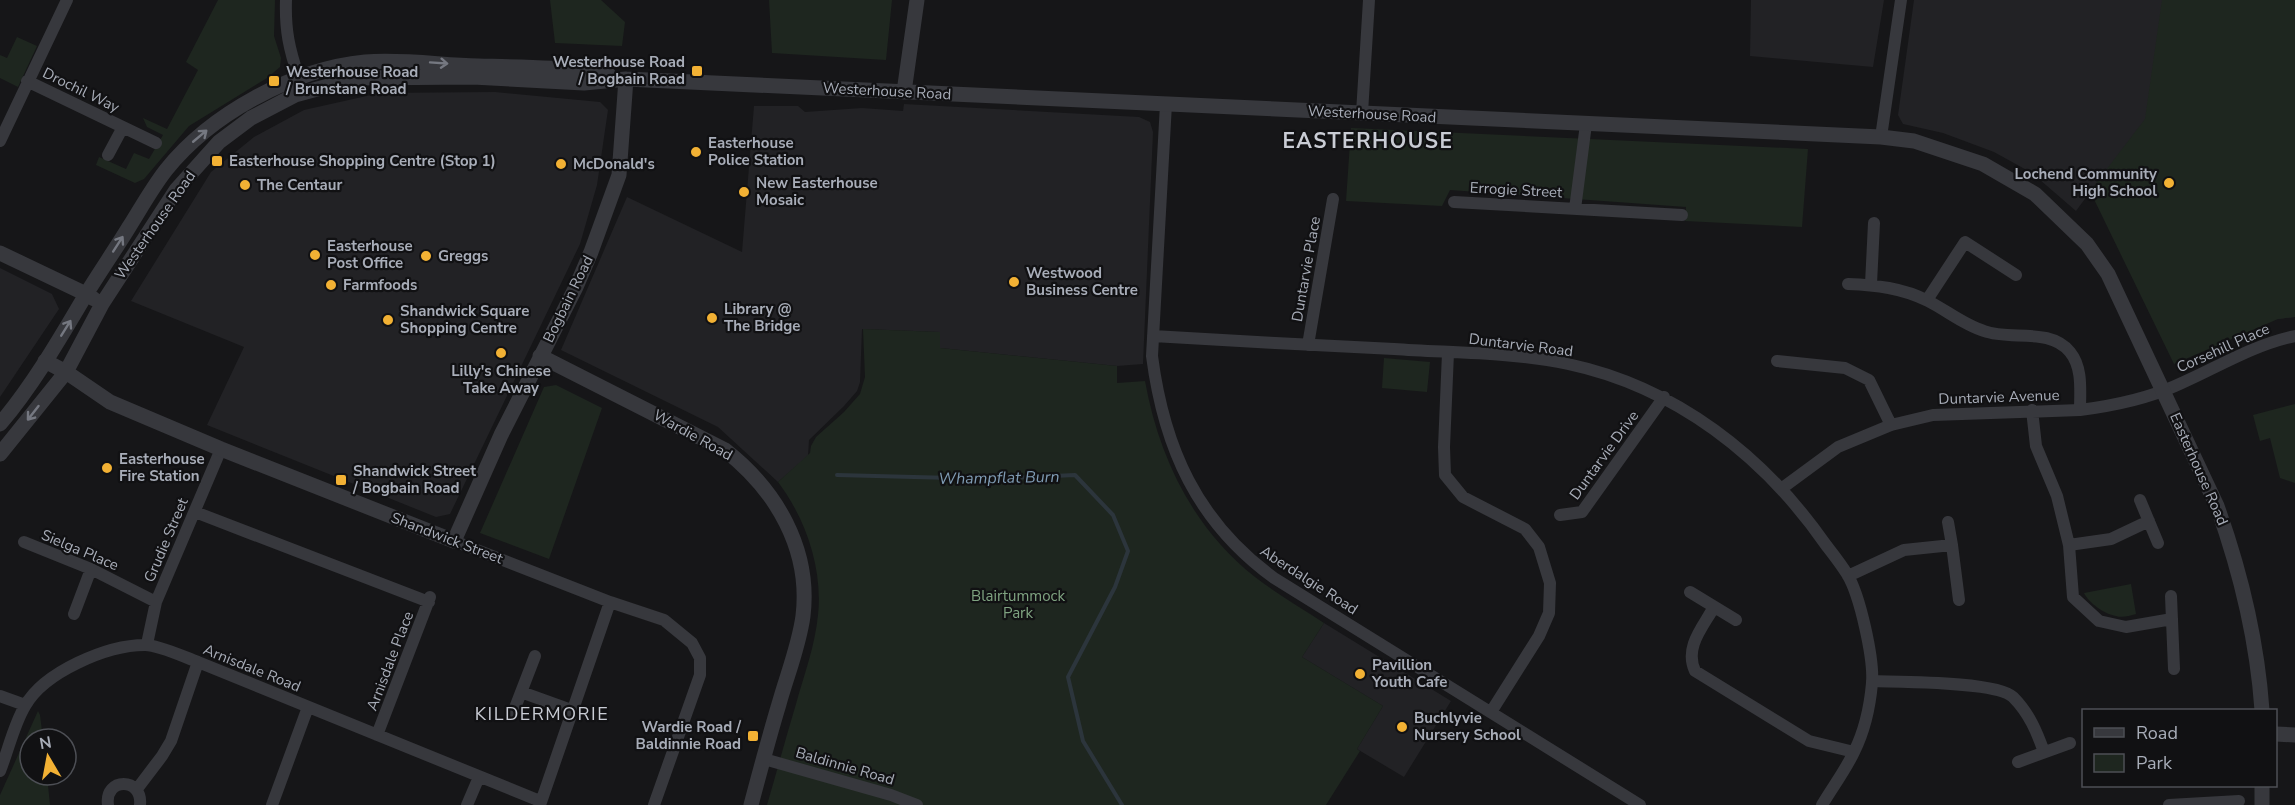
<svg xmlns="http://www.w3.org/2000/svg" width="2295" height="805" font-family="'Nunito Sans',sans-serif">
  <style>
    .built { fill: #222225 }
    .green { fill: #1e261f }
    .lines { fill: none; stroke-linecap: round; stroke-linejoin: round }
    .stream { stroke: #2c353c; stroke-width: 4 }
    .minor { stroke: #37383d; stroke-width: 12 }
    .tertiary { stroke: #37383d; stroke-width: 15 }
    .oneway { stroke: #757881 }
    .poi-dot { fill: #f2b134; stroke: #111113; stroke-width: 2 }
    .labels { text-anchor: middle; stroke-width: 4.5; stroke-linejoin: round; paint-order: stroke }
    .poi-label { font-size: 15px; font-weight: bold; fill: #a8adb8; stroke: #111113; text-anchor: start }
    .street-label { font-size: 15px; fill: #a8adb8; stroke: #111113 }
    .park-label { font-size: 15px; fill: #7fa381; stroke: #111113 }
    .water-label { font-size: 16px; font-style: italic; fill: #7f9bb3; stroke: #111113 }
    .quarter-label { font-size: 18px; letter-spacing: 1.5px; fill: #c9ccd4; stroke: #111113 }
    .district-label { font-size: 21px; font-weight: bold; letter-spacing: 1.5px; fill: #c9ccd4; stroke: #111113 }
  </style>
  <rect width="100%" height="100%" fill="#161618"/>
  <!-- built -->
  <path class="built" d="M1751,0h133l-11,67 -123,-11z
    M1914,0h381v317l-17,2 -188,-127 -14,19 -44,-38 -38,-21 -51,-19 -40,-9 -5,-9z
    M495,92l105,10 8,8 -11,75 -17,59 -130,270 -14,3 -229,-92 37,-78 -113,-46 80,-129 43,-35 50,-27 76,-17z
    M904,104l235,13 11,5 3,10 -10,232 -26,2 -177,-18 -1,-16 -77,-3 -2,53 -3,9 -13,15 -35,34 -1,16 -30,26 -60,-55 -157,-77 66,-153 115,55 12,-146h44l7,6 57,-4 41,3z
    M0,268l52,26 7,15 -59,88z
    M1324,623l127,78 -47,76 -47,-28 26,-43 -81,-49z"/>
  <!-- green -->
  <path class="green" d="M218,0h57l-1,36 7,22 -1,9 -13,11 -78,48 -45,53 -9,4 -39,-18 3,-8 27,12 8,-16 15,6 14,-24 -16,-8 -4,-9 24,11 31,-59 -12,-8z
    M550,0h51l24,22 -3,24 -67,-3z
    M769,0h123l-6,60 -114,-7z
    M2162,0h133v317l-17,2 -104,45 -84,-173 55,-72z
    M17,37l20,9 -19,41 -18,-9v-23l7,3z
    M1351,128l457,21 -6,78 -117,-6 1,-14 -236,-17 -8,16 -96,-5z
    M863,329l77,3v16l177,18v17l28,-2c14,77 48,147 110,196 22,17 46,31 69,46l-22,34 81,49 -26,43 3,2 -34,54h-559c10,-34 19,-68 29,-101 8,-29 19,-58 22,-89 5,-46 -12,-96 -40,-133l32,-29 1,-7 5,-9 28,-25 16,-18 5,-17z
    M1384,358l46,4 -3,30 -45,-4z
    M556,385l46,23 -53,151 -69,-26 64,-146z
    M2295,404v79l-15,-5 -10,-40 -10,3 -7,-26z
    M2131,584l5,30c-7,2 -14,4 -20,2 -12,-2 -27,-13 -32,-23z
    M38,711l2,4 3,24h-13v36h17l3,30h-50v-10z"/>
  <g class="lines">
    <!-- stream -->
    <path class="stream" d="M837,475l154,4 84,-4 38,40 15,36 -13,36 -47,90 15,64 39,64"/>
    <!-- minor -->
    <path class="minor" d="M286,0c-1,30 3,49 13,78
      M27,81l129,62
      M1166,104l-14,252c12,92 45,166 122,222l366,227
      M1362,113l7,-113
      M1881,137l20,-137
      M0,141l67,-141
      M108,155l15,-28
      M1454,202l228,13
      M1575,209l11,-85
      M1848,284c27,1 55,4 80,17 18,9 36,24 56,30 26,10 66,-4 86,21 13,16 10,39 10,58
      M1871,284l3,-61
      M1927,300l38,-58 51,33
      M1153,336c80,5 161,9 241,13 57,4 117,3 174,15 108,23 196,92 258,181 7,9 15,19 21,29 13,21 27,85 25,109 -2,23 -8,49 -18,69 -9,19 -22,36 -32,53
      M1308,345l25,-146
      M1448,353l-4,94 1,28 18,22 62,32 14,18 11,36 -1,30 -10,23 -48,76
      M1777,361l68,7 24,12 22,45
      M2032,410l4,36 21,50 12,49 4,52 26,24 27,6 46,-8
      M1781,489l57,-42 53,-22 42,-10 147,-5c31,-4 66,-11 95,-24 40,-17 77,-41 120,-50
      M2140,500l18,43
      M195,512l234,90
      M1560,515l22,-3 82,-115
      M1948,522l4,23
      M454,541l156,61 54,18 28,23 8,15v17l-46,130
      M24,542l67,27 65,33
      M2069,545l42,-6 38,-18
      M1848,576l56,-26 48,-5 7,55
      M1690,592l46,28
      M2171,596l3,73
      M1714,607c-11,20 -30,40 -19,64l114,70 45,11
      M74,614l17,-45
      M147,644l9,-42 65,-153
      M1872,681c27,1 125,0 141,16 16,16 24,35 31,55
      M521,692l50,18
      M0,696l25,9
      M513,713l22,-57
      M377,735l53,-138
      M764,759l127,36 26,10
      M2018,762l52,-19
      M0,771c8,-20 14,-47 25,-65 19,-34 82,-61 120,-61 14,0 39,12 53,17l342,139
      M137,789l25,-33 9,-15 27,-79
      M108,805c-4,-28 35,-28 32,0
      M272,805l36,-98
      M467,805l12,-28
      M540,805l70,-203
      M2169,805l70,-4"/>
    <!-- tertiary -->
    <path class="tertiary" d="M904,92l13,-92
      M0,253l86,41 8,5
      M540,356l185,94c51,40 86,99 78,166 -4,30 -16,59 -24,88 -10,33 -19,67 -28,101
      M45,361l21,11 44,30 111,47 233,92 47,-106 75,-148 15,-35 28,-77 7,-96
      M0,424c33,-39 59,-84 85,-128 14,-23 30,-46 44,-69 12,-19 23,-39 37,-57 45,-56 127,-101 199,-108 38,-3 75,3 113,4 44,1 88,1 131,9
      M0,454l66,-82 36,-68 74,-114 43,-48 32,-24 44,-23 63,-17 115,-1 111,6 42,-4 1255,58 33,4 69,23 52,30 52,50 21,30 109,232c24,67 40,133 45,204
      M2276,734l19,1
      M2262,805v-19"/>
  </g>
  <!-- one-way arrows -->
  <defs><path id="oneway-shaft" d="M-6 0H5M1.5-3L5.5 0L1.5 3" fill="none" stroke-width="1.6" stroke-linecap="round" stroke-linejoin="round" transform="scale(1.5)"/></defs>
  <g class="oneway">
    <use href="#oneway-shaft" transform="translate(439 63) rotate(4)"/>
    <use href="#oneway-shaft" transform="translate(200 136) rotate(-40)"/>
    <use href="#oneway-shaft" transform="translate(118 244) rotate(-57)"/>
    <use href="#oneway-shaft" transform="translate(66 328) rotate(-58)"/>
    <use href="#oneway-shaft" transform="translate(33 413) rotate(128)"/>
  </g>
  <!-- markers -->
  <g class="poi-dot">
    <rect x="691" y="65" width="12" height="12" rx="3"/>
    <rect x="268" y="75" width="12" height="12" rx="3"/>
    <circle cx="696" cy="152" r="6"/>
    <rect x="211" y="155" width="12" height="12" rx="3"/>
    <circle cx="561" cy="164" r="6"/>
    <circle cx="2169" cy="183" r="6"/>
    <circle cx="245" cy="185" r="6"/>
    <circle cx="744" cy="192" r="6"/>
    <circle cx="315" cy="255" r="6"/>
    <circle cx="426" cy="256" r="6"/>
    <circle cx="1014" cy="282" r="6"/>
    <circle cx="331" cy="285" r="6"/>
    <circle cx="712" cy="318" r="6"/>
    <circle cx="388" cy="320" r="6"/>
    <circle cx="501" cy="353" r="6"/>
    <circle cx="107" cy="468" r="6"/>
    <rect x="335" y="474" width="12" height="12" rx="3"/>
    <circle cx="1360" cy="674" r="6"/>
    <circle cx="1402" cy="727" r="6"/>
    <rect x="747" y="730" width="12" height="12" rx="3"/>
  </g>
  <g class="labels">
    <!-- poi labels -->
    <g class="poi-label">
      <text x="685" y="67" text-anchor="end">Westerhouse Road<tspan x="685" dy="17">/ Bogbain Road</tspan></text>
      <text x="286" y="77">Westerhouse Road<tspan x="286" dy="17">/ Brunstane Road</tspan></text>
      <text x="708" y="148">Easterhouse<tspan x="708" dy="17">Police Station</tspan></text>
      <text x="229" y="166">Easterhouse Shopping Centre (Stop 1)</text>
      <text x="573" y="169">McDonald's</text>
      <text x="2157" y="179" text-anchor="end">Lochend Community<tspan x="2157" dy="17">High School</tspan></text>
      <text x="756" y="188">New Easterhouse<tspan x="756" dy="17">Mosaic</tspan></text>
      <text x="257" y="190">The Centaur</text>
      <text x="327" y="251">Easterhouse<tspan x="327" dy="17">Post Office</tspan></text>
      <text x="438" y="261">Greggs</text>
      <text x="1026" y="278">Westwood<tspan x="1026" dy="17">Business Centre</tspan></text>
      <text x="343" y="290">Farmfoods</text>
      <text x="724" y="314">Library @<tspan x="724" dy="17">The Bridge</tspan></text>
      <text x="400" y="316">Shandwick Square<tspan x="400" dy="17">Shopping Centre</tspan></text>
      <text x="501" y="376" text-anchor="middle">Lilly's Chinese<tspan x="501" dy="17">Take Away</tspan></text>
      <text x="119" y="464">Easterhouse<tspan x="119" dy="17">Fire Station</tspan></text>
      <text x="353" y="476">Shandwick Street<tspan x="353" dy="17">/ Bogbain Road</tspan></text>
      <text x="1372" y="670">Pavillion<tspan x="1372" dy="17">Youth Cafe</tspan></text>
      <text x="1414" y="723">Buchlyvie<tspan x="1414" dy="17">Nursery School</tspan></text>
      <text x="741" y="732" text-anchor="end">Wardie Road /<tspan x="741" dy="17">Baldinnie Road</tspan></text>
    </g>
    <!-- street labels -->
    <g class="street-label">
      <text transform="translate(81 90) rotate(26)" y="5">Drochil Way</text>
      <text transform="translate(887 91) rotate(3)" y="5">Westerhouse Road</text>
      <text transform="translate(1372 114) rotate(3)" y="5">Westerhouse Road</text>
      <text transform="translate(1516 190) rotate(3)" y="5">Errogie Street</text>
      <text transform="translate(155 225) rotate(-55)" y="5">Westerhouse Road</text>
      <text transform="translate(1306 269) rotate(-80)" y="5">Duntarvie Place</text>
      <text transform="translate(568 299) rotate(-64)" y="5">Bogbain Road</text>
      <text transform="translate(1521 345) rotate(7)" y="5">Duntarvie Road</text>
      <text transform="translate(2223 348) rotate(-24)" y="5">Corsehill Place</text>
      <text transform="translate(1999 397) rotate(-2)" y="5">Duntarvie Avenue</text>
      <text transform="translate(693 435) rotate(29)" y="5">Wardie Road</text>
      <text transform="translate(1604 455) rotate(-54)" y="5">Duntarvie Drive</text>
      <text transform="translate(2199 469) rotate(66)" y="5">Easterhouse Road</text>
      <text transform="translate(447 538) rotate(21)" y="5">Shandwick Street</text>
      <text transform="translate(166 540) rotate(-67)" y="5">Grudie Street</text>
      <text transform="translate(80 550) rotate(23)" y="5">Sielga Place</text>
      <text transform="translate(1309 580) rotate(33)" y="5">Aberdalgie Road</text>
      <text transform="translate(390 661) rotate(-69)" y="5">Arnisdale Place</text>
      <text transform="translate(252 668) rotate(22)" y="5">Arnisdale Road</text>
      <text transform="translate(845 766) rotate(16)" y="5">Baldinnie Road</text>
    </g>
    <!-- park labels -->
    <g class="park-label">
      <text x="1018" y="601">Blairtummock<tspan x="1018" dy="17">Park</tspan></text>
    </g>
    <!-- water labels -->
    <g class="water-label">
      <text transform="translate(999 477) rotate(-1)" y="6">Whampflat Burn</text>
    </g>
    <!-- quarter labels -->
    <g class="quarter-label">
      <text x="542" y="720">KILDERMORIE</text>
    </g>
    <!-- district labels -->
    <g class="district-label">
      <text x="1368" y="148">EASTERHOUSE</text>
    </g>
  </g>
  <!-- legend -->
  <rect x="2082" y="709" width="195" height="78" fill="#111113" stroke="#4d4f55" stroke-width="1.5"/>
  <rect x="2094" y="728" width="30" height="9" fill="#37383d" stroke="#4d4f55" stroke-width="1.5"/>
  <text x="2136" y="739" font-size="18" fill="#a8adb8">Road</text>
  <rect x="2094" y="754" width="30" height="18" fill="#1e261f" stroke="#4d4f55" stroke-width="1.5"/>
  <text x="2136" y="769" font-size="18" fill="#a8adb8">Park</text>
  <!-- north arrow -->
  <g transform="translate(48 757) rotate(350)"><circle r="28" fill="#111113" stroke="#4d4f55" stroke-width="1.5"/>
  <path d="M0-4.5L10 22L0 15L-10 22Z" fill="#f2b134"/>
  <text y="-9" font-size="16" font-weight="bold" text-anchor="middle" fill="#a8adb8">N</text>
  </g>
</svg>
